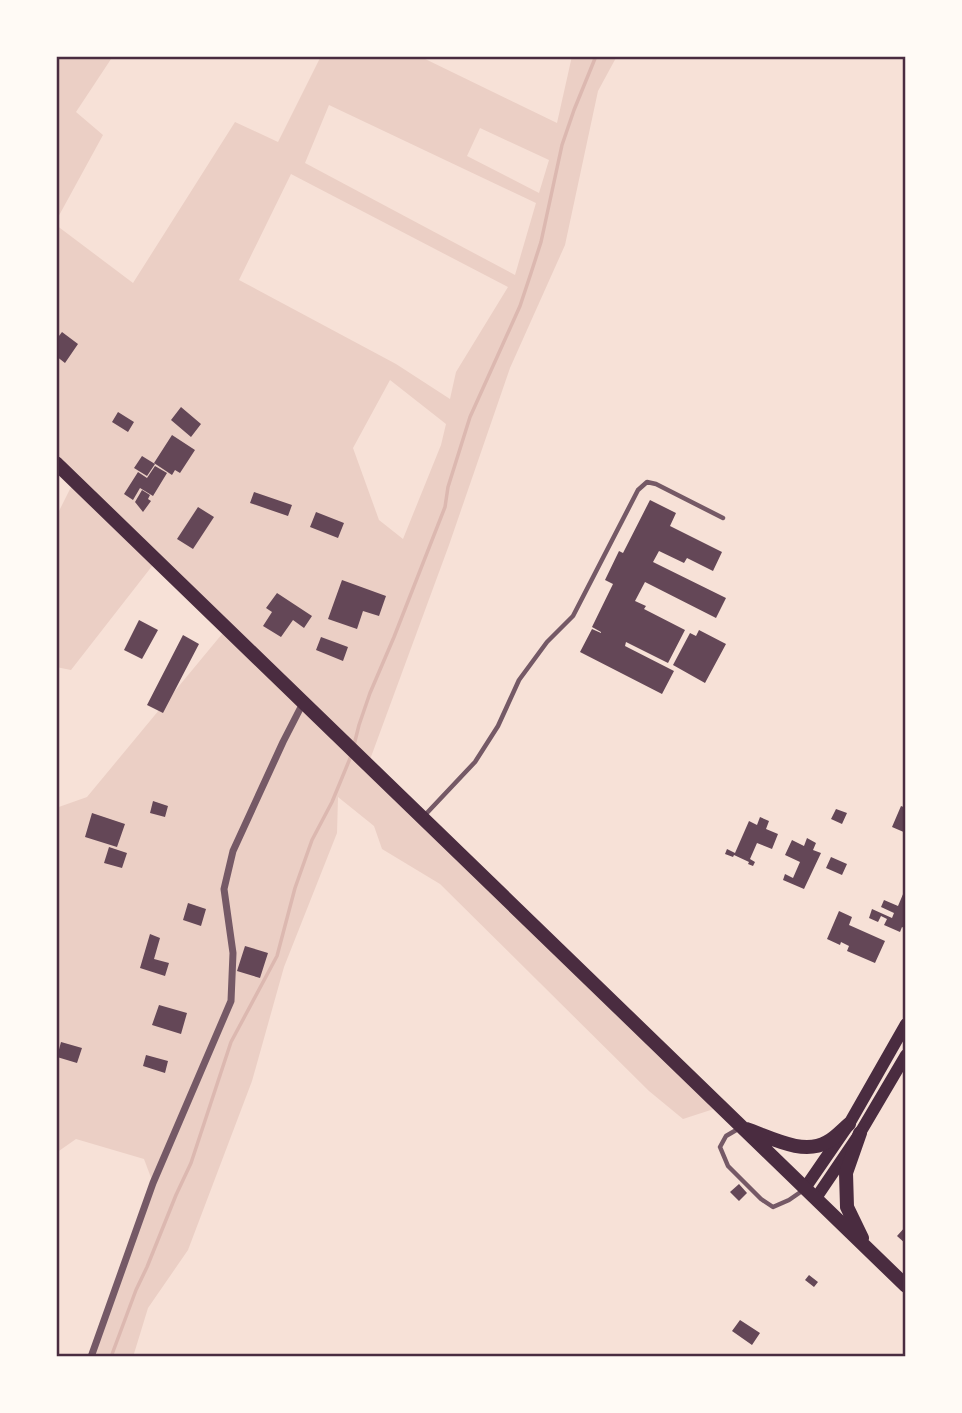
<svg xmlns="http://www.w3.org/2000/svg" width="962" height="1413" font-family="Commissioner,sans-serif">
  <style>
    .green { fill: #ebcfc5; fill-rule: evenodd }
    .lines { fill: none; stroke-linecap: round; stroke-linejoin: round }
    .stream { stroke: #dcb8b0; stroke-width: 3.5 }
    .building { fill: #644757 }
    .service { stroke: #755966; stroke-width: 4.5 }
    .minor { stroke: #755966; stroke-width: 7 }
    .secondary { stroke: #4a2c40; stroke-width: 12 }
    .trunk { stroke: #4a2c40; stroke-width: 14 }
    .neatline { fill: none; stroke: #4a2c40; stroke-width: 2.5 }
  </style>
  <rect width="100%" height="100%" fill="#f7e1d7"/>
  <!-- green -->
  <path class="green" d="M56,56h57l-37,56 27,23 -47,86z
    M321,56h98l138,67 15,-67h45l-19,35 -33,154 -55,123 -61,177 -81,220 352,342 -37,12 -34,-28 -209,-207 -58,-35 -8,-23 -36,-29 -1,36 -53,134 -32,114 -64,169 -40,58 -15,49h-42l62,-174 -9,-24 -68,-20 -20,14v-345l31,-11 140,-169 -71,-67 -85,109 -15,-3v-150l18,-36 -18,-18v-238l77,58 102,-161 43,20zM329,105l207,98 -21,72 -210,-112zM480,128l69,32 -10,33 -72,-37zM291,174l217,113 -52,85 -6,27 -54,-35 -157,-84zM390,380l56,44 -5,21 -38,94 -24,-19 -26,-72z"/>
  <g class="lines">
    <!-- stream -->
    <path class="stream" d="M354,745l5,-20 11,-32 24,-56 51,-130 3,-20 22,-70 50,-111 11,-33 10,-31 21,-97 12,-35 22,-54
      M111,1357l25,-67 11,-23 29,-72 15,-32 40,-121 46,-86 18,-68 17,-48 20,-38 19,-46"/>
  </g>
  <!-- building -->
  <path class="building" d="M62,332l16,12 -13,19 -9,-7v-16z
    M181,407l20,17 -10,13 -20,-17z
    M118,412l16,10 -6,10 -16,-10z
    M172,435l23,15 -15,23 -5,-3 -3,5 -18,-12z
    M142,456l13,8 -8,12 -13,-8z
    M155,466l12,7 -14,23 -13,-8 -7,12 -9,-6 14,-22 9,6z
    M142,490l8,5 -2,4 3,2 -8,11 -8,-10z
    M254,492l38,13 -4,11 -38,-13z
    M650,500l26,13 -6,13 52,26 -9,19 -26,-13 -3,5 -25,-12 -6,11 73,36 -10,20 -71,-36 -10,19 11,5 -2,3 41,21 -17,33 -42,-21 -1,4 49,25 -12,23 -82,-42 12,-23 9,4v-1l-9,-5 21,-43 -8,-4 14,-29 4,2z
    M198,507l16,10 -21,32 -16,-10z
    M316,512l28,11 -6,15 -28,-11z
    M342,580l44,16 -7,20 -16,-5 -6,18 -29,-10z
    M277,593l35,23 -8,12 -11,-8 -12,17 -18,-11 9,-14 -6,-4z
    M139,620l19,10 -16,29 -18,-9z
    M699,630l27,14 -21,39 -32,-18 17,-32 6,3z
    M183,635l16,9 -36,69 -16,-8z
    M321,637l27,10 -5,14 -27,-11z
    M153,801l15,5 -3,11 -15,-4z
    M901,806l5,2v25l-14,-6z
    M836,809l11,4 -5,11 -11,-5z
    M92,813l33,11 -8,23 -32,-10z
    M760,817l9,4 -3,8 12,5 -6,15 -15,-6 -7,16 5,3 -2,4 -5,-2 1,-2 -15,-7 -1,2 -8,-3 2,-5 8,4 14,-32 8,4z
    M807,838l9,5 -3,7 8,3 -17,36 -21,-9 2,-6 8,4 7,-16 -15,-7 7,-15 12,6z
    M109,847l18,6 -5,15 -18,-5z
    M831,857l16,7 -5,11 -16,-7z
    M906,887v42l-4,-2 -2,5 -16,-7 3,-6 -6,-3 -3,6 -9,-4 3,-9 20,9 2,-5 -13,-6 3,-7 14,6z
    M188,903l18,6 -5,17 -18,-6z
    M839,911l13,6 -3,8 36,16 -10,22 -28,-12 2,-5 -8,-4 -1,3 -13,-6z
    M150,934l10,4 -6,21 15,4 -4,13 -25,-8z
    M245,946l23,7 -8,25 -23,-7z
    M159,1005l28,8 -6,21 -29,-9z
    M61,1042l21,6 -5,15 -20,-6z
    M146,1055l22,6 -3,12 -22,-7z
    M739,1184l8,9 -8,8 -9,-9z
    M906,1226v18l-9,-8z
    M809,1275l9,7 -4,5 -9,-7z
    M740,1320l20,13 -8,12 -20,-14z"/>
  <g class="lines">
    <!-- service -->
    <path class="service" d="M425,815l50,-53 23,-36 21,-46 28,-38 26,-26 65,-126 9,-8 9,2 67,34
      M738,1129l-12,7 -6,11 8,19 33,33 12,8 16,-7 13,-9"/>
    <!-- minor -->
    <path class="minor" d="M91,1357l62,-174 78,-182 2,-48 -9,-64 9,-38 50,-109 20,-39"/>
    <!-- secondary -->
    <path class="secondary" d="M805,1188l44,-64 57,-100
      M816,1198l44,-65 46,-78"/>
    <!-- trunk -->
    <path class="trunk" d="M56,463l850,823
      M746,1129c24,8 57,27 81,13 8,-4 15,-12 22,-18
      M860,1133l-14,40 1,34 15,31"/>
  </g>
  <!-- border -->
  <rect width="962" height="1413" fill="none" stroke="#fffaf5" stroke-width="116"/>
  <rect x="58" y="58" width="846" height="1297" class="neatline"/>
</svg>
